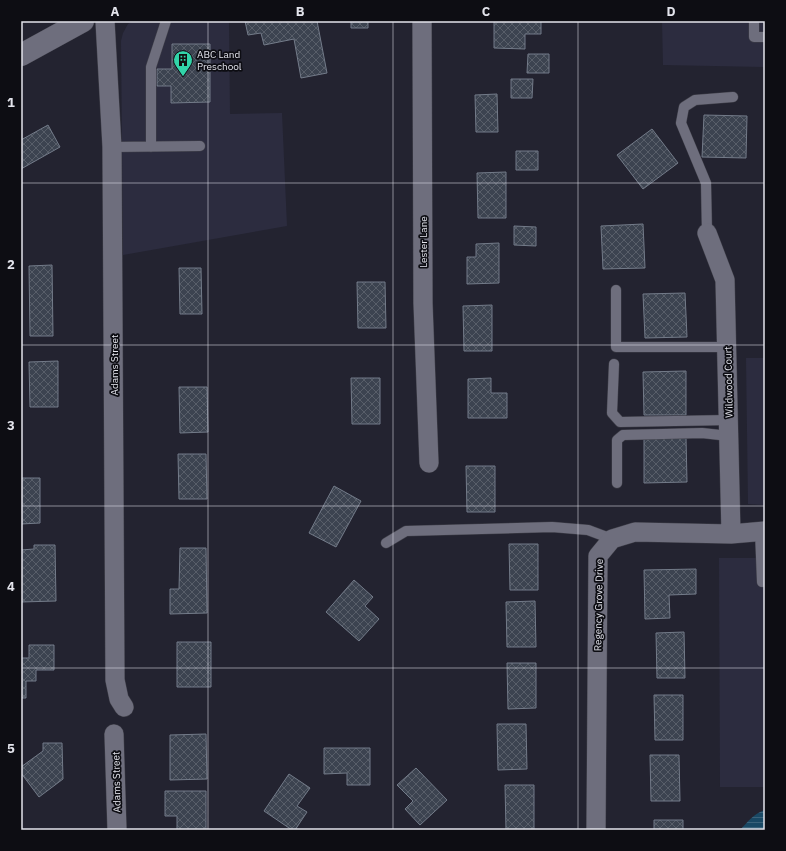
<svg xmlns="http://www.w3.org/2000/svg" width="786" height="851" font-family="'IBM Plex Sans',sans-serif">
  <style>
    .built { fill: #2c2c3f }
    .water { fill: url(#water-rules) }
    .building { fill: url(#building-cross-hatch); stroke: #737b89 }
    .lines { fill: none; stroke-linecap: round; stroke-linejoin: round }
    .lane-casing { stroke: #40404a; stroke-width: 11 }
    .street-casing { stroke: #40404a; stroke-width: 20 }
    .secondary-casing { stroke: #40404a; stroke-width: 23 }
    .lane { stroke: #6e6e7d; stroke-width: 10 }
    .street { stroke: #6e6e7d; stroke-width: 19 }
    .secondary { stroke: #6e6e7d; stroke-width: 22 }
    .grid { fill: none; stroke: #e3e4ec; stroke-width: 1; stroke-opacity: 0.55 }
    .labels { text-anchor: middle; stroke-width: 3.5; stroke-linejoin: round; paint-order: stroke }
    .poi-label { font-size: 10px; fill: #e3e4ec; stroke: #0d0d13; text-anchor: start }
    .street-label { font-size: 10px; fill: #e3e4ec; stroke: #0d0d13 }
    .neatline { fill: none; stroke: #e3e4ec; stroke-width: 1.5 }
    .grid-label { font-size: 13px; text-anchor: middle; font-weight: bold; fill: #e3e4ec }
  </style>
  <defs>
    <pattern id="water-rules" width="6" height="5" patternUnits="userSpaceOnUse"><rect width="6" height="5" fill="#194864"/><path d="M0 2.5h6" fill="none" stroke="#3a627a"/></pattern>
    <pattern id="building-cross-hatch" width="8" height="8" patternUnits="userSpaceOnUse"><rect width="8" height="8" fill="#3c4350"/><path d="M0 0l8 8M0 8l8-8" fill="none" stroke="#585e69"/></pattern>
  </defs>
  <rect width="100%" height="100%" fill="#232330"/>
  <!-- built -->
  <path class="built" d="M133,21h96l1,93 52,-1 5,113 -164,29 -2,-214 2,-8 5,-9z
    M662,21h103v46l-102,-2z
    M746,358h19v147l-17,-1z
    M719,558h46v229h-45z"/>
  <!-- water -->
  <path class="water" d="M765,810v20h-25c8,-8 13,-16 25,-20z"/>
  <!-- building -->
  <path class="building" d="M245,21h72l10,52 -26,5 -7,-39 -30,6 -3,-12 -13,2z
    M351,21h17v7h-17z
    M494,21h47v13h-16v15l-31,-1z
    M172,44h38v58l-39,1v-17h-14v-17h15z
    M528,54h21v19h-22z
    M511,79h22l-1,19h-21z
    M497,94l1,38h-22l-1,-37z
    M704,115l43,1 -1,42 -44,-1z
    M48,125l12,22 -39,22v-29z
    M652,129l26,34 -35,26 -26,-34z
    M516,151h22v19h-22z
    M506,172v46h-28l-1,-45z
    M643,224l2,44 -42,1 -2,-43z
    M514,226l22,1v19l-22,-1z
    M499,243v40l-32,1v-27h9v-13z
    M52,265l1,71h-23l-1,-70z
    M179,268h22l1,46h-22z
    M357,282h28l1,46h-28z
    M685,293l2,44 -42,1 -2,-44z
    M492,305v46h-28l-1,-45z
    M58,361v46h-28l-1,-45z
    M686,371v44h-42l-1,-43z
    M351,378h29v46h-28z
    M491,378v15h16v25h-39v-39z
    M179,387h28l1,45 -28,1z
    M686,438l1,44 -43,1v-44z
    M178,454h28l1,45h-28z
    M466,466h29v46h-28z
    M21,478h19v45l-19,1z
    M334,486l27,15 -25,46 -27,-14z
    M509,544h29v46h-28z
    M34,545h21l1,56 -35,1v-52l13,-1z
    M180,548h26l1,65 -37,1v-25h9z
    M696,569v25l-27,1 1,23 -25,1 -1,-49z
    M354,580l19,17 -8,9 14,13 -20,22 -33,-29z
    M535,601l1,46h-29l-1,-45z
    M684,632l1,46h-28l-1,-45z
    M177,642h34v45h-34z
    M29,645h25v25h-18v11h-10v17h-5v-40h8z
    M507,663h29v45l-28,1z
    M654,695h29v45h-28z
    M497,724h29l1,45 -29,1z
    M206,734l1,45 -37,1v-45z
    M43,743h19l1,36 -24,18 -18,-24v-6l22,-16z
    M324,748h46v37h-23v-12l-23,1z
    M650,755h29l1,46h-29z
    M416,768l31,32 -27,25 -15,-16 8,-8 -16,-16z
    M289,774l21,14 -13,18 10,6 -12,18h-3l-28,-19z
    M505,785h29v45h-28z
    M165,791h41v39h-29v-14h-12z
    M654,820h29v10h-29z"/>
  <g class="lines">
    <defs>
      <path id="lane" d="M754,21v16h11
        M112,147l88,-1
        M151,147v-80l15,-46
        M707,233l-1,-50 -25,-60 3,-16 11,-7 38,-3
        M616,290v57h111
        M614,364l-2,49 8,9 109,-2
        M617,483v-43l6,-5 79,-2 27,3
        M760,531l2,51
        M386,543l20,-12 146,-4 36,3 24,9"/>
      <path id="street" d="M105,21l7,126 3,533 4,19 5,8
        M422,21l1,282 6,160
        M707,233l18,47 6,254
        M114,734l3,96
        M596,830l2,-274 14,-17 23,-7 96,2 34,-3"/>
      <path id="secondary" d="M21,55l62,-34"/>
    </defs>
    <!-- lane casing -->
    <use href="#lane" class="lane-casing"/>
    <!-- street casing -->
    <use href="#street" class="street-casing"/>
    <!-- secondary casing -->
    <use href="#secondary" class="secondary-casing"/>
    <!-- lane -->
    <use href="#lane" class="lane"/>
    <!-- street -->
    <use href="#street" class="street"/>
    <!-- secondary -->
    <use href="#secondary" class="secondary"/>
  </g>
  <!-- grid -->
  <path class="grid" d="M208,21v809M393,21v809M578,21v809M21,183h744M21,345h744M21,506h744M21,668h744"/>
  <!-- icons -->
  <defs>
    <symbol id="building-pin" viewBox="-11 -11 22 30"><path d="M0 17L-7.5 6A9.5 9.5 0 1 1 7.5 6Z" fill="#32d4a9" stroke="#0d0d13"/><path d="M-4-6H4V6H1V3H-1V6H-4ZM-2.5-4.3h1.7v1.8h-1.7ZM.8-4.3h1.7v1.8H.8ZM-2.5-1h1.7V.8h-1.7ZM.8-1h1.7V.8H.8Z" fill="#111"/></symbol>
  </defs>
  <g fill-rule="evenodd">
    <use href="#building-pin" x="172" y="49" width="22" height="30"/>
  </g>
  <g class="labels">
    <!-- poi labels -->
    <g class="poi-label">
      <text x="197" y="58">ABC Land<tspan x="197" dy="12">Preschool</tspan></text>
    </g>
    <!-- street labels -->
    <g class="street-label">
      <text transform="translate(423 242) rotate(-90)" y="4">Lester Lane</text>
      <text transform="translate(114 365) rotate(-90)" y="4">Adams Street</text>
      <text transform="translate(728 382) rotate(-91)" y="4">Wildwood Court</text>
      <text transform="translate(598 605) rotate(-89)" y="4">Regency Grove Drive</text>
      <text transform="translate(116 782) rotate(-91)" y="4">Adams Street</text>
    </g>
  </g>
  <!-- border -->
  <rect width="786" height="851" fill="none" stroke="#0d0d13" stroke-width="44"/>
  <rect x="22" y="22" width="742" height="807" class="neatline"/>
  <g class="grid-label">
    <text x="115" y="16">A</text>
    <text x="300" y="16">B</text>
    <text x="486" y="16">C</text>
    <text x="671" y="16">D</text>
    <text x="11" y="107">1</text>
    <text x="11" y="269">2</text>
    <text x="11" y="430">3</text>
    <text x="11" y="591">4</text>
    <text x="11" y="753">5</text>
  </g>
</svg>
